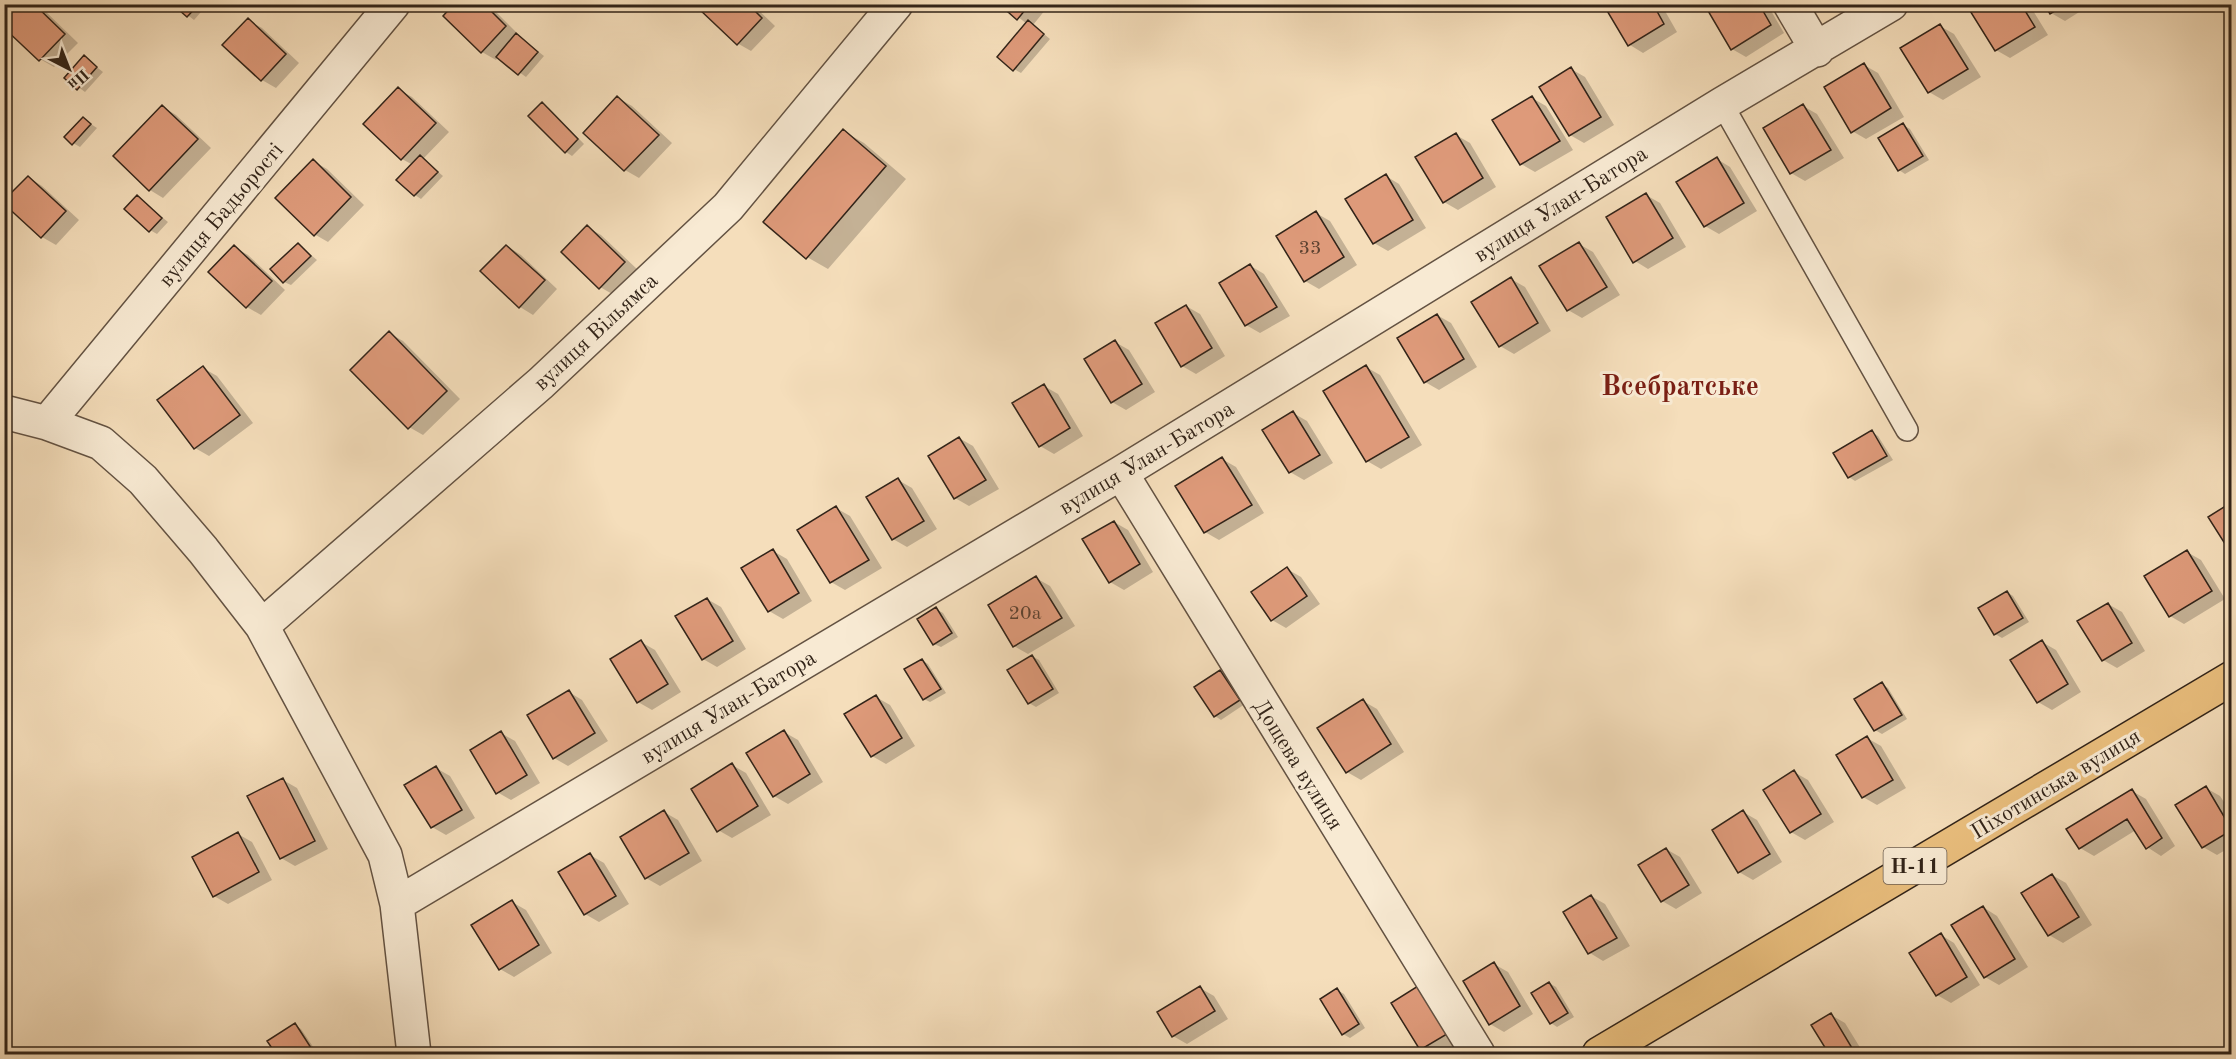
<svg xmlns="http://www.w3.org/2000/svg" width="2236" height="1059" font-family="'Old Standard TT',serif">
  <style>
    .shadow { fill: #0003 }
    .building { fill: #de9a7a; stroke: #322419; stroke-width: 1.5 }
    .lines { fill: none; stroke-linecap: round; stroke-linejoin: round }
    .lane-casing { stroke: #635242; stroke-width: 24 }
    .street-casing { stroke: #635242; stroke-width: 36 }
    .primary-casing { stroke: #322419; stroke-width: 36 }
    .lane { stroke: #f8ead3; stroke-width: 21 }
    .street { stroke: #f8ead3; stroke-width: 33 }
    .primary { stroke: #eabf7e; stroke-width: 33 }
    .labels { text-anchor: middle; stroke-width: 6; stroke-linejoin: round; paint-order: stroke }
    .number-label { font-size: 20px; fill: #5d4231 }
    .shield { fill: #f8ead3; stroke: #6d5f51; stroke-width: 1.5 }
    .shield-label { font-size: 21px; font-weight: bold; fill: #322419 }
    .street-label { font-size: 22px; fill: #322419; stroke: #f8ead3 }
    .district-label { font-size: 28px; font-weight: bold; fill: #7a1f14; stroke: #f8ead3 }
  </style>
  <rect width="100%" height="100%" fill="#f5debb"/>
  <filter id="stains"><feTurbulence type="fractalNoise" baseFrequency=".00333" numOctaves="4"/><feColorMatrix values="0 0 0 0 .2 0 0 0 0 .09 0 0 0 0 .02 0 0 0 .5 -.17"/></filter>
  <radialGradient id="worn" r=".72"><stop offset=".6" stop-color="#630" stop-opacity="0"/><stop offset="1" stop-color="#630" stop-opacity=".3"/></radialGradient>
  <!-- shadow -->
  <path class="shadow" d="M22,4h14l5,3 37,36 -24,24 -14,-8z
    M186,4h22l-14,16 -13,-10z
    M456,4h32l31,31 -1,1 26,20 -18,21 -28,-20 -2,3 -14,-8z
    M582,4h16l-7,7z
    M704,4h48l23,22 -24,25 -14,-8z
    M1002,4h48l-17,21 17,14 -29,34 -7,-4 13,-45z
    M1605,4h56l16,28 -34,21 -13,-8z
    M1707,4h60l17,29 -38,24 -14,-8z
    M1972,4h57l19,31 -38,23 -14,-8z
    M2046,4h46l-27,17 -14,-8z
    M248,20l14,8 37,35 -23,25 -14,-8z
    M1940,26l14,8 27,43 -38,23 -14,-8z
    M84,57l19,15 -18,20 -19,-14z
    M1864,65l14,8 26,44 -38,22 -14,-8z
    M1571,69l14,8 29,48 -30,18 -14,-8z
    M398,89l14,8 37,35 -26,27 20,17 -22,23 -6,-4 -2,-30 -11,-6z
    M618,98l14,8 40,37 -33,35 -14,-8 -40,-37z
    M1532,98l14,8 27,44 -38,22 -14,-8z
    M542,104l7,4 35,36 -12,12 -6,-4z
    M1803,106l14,8 27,44 -39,23 -14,-8z
    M163,107l13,8 35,33 -48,50 -13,-8z
    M83,119l14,9 -17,19 -7,-4z
    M1903,125l7,4 19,31 -24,14 -6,-4z
    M843,131l21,12 42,36 -78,90 -21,-12z
    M1456,135l14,8 26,44 -38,23 -14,-8z
    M1717,159l13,8 27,44 -38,23 -14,-8z
    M313,161l14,8 37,36 -36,37 -14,-8z
    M1386,176l13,8 27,44 -38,23 -14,-8z
    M28,177l14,9 37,34 -23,25 -14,-8 -38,-35z
    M1646,195l14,8 26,44 -38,22 -13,-8z
    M137,197l31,25 -11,12 -7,-4z
    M1316,213l14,8 27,44 -38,24 -14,-8z
    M587,227l14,8 37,35 -24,25 -14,-8z
    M1579,244l14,8 27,43 -38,23 -14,-8z
    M299,245l18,15 -26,25 -7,-3z
    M507,246l14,9 36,34 -24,26 -13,-8z
    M234,247l14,8 37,35 -24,25 -14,-8 -37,-35z
    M1251,266l13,8 26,42 -30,17 -14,-8 -25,-42z
    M1511,279l14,8 26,44 -37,23 -14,-8z
    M1186,306l14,8 25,42 -29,18 -14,-8z
    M1437,315l14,8 26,44 -38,23 -14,-8z
    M389,333l14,8 57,58 -37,36 -14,-8z
    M1115,342l14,8 26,42 -29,18 -14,-8z
    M1366,367l14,8 42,70 -41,24 -14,-8 -42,-70z
    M203,368l14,8 36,47 -44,33 -14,-8z
    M1044,386l14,8 25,42 -29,18 -14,-8z
    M1293,413l14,8 26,42 -29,17 -14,-8z
    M1872,432l6,4 15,24 -38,21 -6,-4z
    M959,438l14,8 26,43 -30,17 -14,-8z
    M1222,459l14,8 28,46 -45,27 -14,-8 -28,-46z
    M898,480l14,8 25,41 -30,18 -14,-8 -25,-42z
    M836,508l14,8 32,52 -37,22 -14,-8z
    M1114,522l14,8 25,42 -29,18 -14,-8z
    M773,551l14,8 25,42 -29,18 -14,-8z
    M2187,552l14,8 24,39 -41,25 -14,-8z
    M1287,569l14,8 19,27 -34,24 -14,-8 -19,-27z
    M1036,578l14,8 25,40 -47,28 -14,-8z
    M2007,592l6,4 16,26 -27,16 -7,-4z
    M707,599l14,8 25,42 -29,18 -14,-8z
    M2108,604l14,8 23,39 -28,17 -14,-8z
    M936,609l7,4 15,24 -17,10 -7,-3z
    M641,642l14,8 26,42 -29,18 -14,-8z
    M2042,642l14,8 25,42 -29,18 -14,-8z
    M1032,656l7,4 20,33 -23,14 -7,-4 -20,-33z
    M922,660l6,4 18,29 -16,9 -6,-3z
    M1220,671l7,4 18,29 -24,16 -6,-4z
    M1882,684l6,4 19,31 -25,15 -7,-4z
    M569,692l13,8 26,41 -40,25 -14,-8z
    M876,697l14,8 25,41 -29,18 -14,-8 -26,-42z
    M1363,701l14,8 27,43 -43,28 -14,-8z
    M784,732l14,8 25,42 -35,22 -14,-8z
    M501,733l14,8 25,42 -29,17 -14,-8z
    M1867,738l14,8 25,42 -29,17 -14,-8z
    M732,765l14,8 25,42 -39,23 -14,-8z
    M436,768l14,8 25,42 -29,17 -14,-8z
    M1794,772l14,8 26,42 -29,18 -14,-8z
    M283,780l14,8 31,61 -33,17 -14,-8z
    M2206,788l14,8 12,18v32l-15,9 -14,-8z
    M2132,791l14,8 29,47 -14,10 -14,-9 -11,-17 -42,26 -14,-8z
    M664,812l14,8 24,41 -42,25 -14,-8 -24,-40z
    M1743,812l14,8 25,42 -29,18 -14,-8z
    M238,834l14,8 20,38 -44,24 -14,-8z
    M1666,849l14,8 22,36 -26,16 -14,-8z
    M590,855l14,8 25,41 -30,18 -14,-8z
    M2052,875l14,8 26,42 -29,18 -14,-8z
    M1591,896l14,8 25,42 -27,15 -13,-8 -25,-41z
    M512,902l14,8 26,43 -38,24 -14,-8z
    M1983,907l14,9 31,51 -29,18 -14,-8z
    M1941,935l13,8 26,42 -29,18 -14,-8z
    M1494,964l14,8 25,42 -29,18 -14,-8z
    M1549,983l7,4 18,30 -17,10 -6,-4z
    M1200,988l14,8 14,23 -41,25 -14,-8z
    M1418,988l42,54 -21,12h-9l-9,-5z
    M1337,990l7,4 21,34 -15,10 -7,-4z
    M1831,1015l14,8 19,31h-34l-17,-28z
    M295,1025l6,4 17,25h-40l-9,-13z
    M1217,1049l9,5h-17z"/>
  <!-- building -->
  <path class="building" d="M20,4h14l31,30 -26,27 -35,-33v-7z
    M184,4h15l-12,13 -8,-7z
    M454,4h30l22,22 -25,27 -38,-37z
    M702,4h46l14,14 -25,27 -39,-37z
    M999,4h31l-13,16z
    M1603,4h50l11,20 -36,22z
    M1704,4h55l12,21 -40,25z
    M1970,4h51l14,23 -40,24 -28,-45z
    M2044,4h22l-16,10z
    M248,18l38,36 -25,27 -39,-36z
    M1028,20l16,14 -31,37 -16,-14z
    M1940,24l28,45 -40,24 -28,-45z
    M516,33l22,19 -20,23 -22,-18z
    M84,55l13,12 -20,23 -13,-12z
    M1864,63l27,45 -40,25 -27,-46z
    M1571,67l30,50 -32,19 -30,-49z
    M398,87l38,36 -35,37 -38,-36z
    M617,96l42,39 -35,36 -41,-38z
    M1532,96l28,45 -40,24 -28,-45z
    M542,102l36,37 -13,14 -37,-37z
    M1803,104l28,46 -41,24 -27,-46z
    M162,105l36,34 -49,52 -36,-35z
    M83,117l8,7 -19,21 -8,-8z
    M1903,123l20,33 -25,15 -20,-33z
    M843,129l43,37 -80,93 -43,-37z
    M1456,133l27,45 -40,25 -28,-46z
    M420,155l18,17 -24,24 -18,-16z
    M1717,157l27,46 -40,24 -28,-45z
    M313,159l38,38 -37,39 -39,-38z
    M1386,174l27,46 -40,24 -28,-45z
    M28,176l38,35 -25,27 -37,-34v-4z
    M1646,193l27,45 -40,25 -27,-46z
    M137,195l25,23 -13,14 -25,-23z
    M1316,211l28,46 -40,25 -28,-46z
    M587,225l38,37 -26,27 -38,-37z
    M1579,242l28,45 -40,24 -28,-45z
    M298,243l13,13 -28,27 -13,-14z
    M234,245l38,36 -26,27 -38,-36z
    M506,245l39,35 -26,28 -39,-37z
    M1250,264l27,43 -32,19 -26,-43z
    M1511,277l27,46 -39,24 -28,-45z
    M1186,305l26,43 -31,19 -26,-44z
    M1437,314l27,45 -40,24 -27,-45z
    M389,331l58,60 -39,38 -58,-59z
    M1115,340l27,44 -31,19 -27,-44z
    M1366,365l43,72 -43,25 -43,-71z
    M203,366l37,49 -46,34 -37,-49z
    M1044,384l26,44 -31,19 -27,-44z
    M1293,411l27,44 -31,18 -27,-43z
    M1872,430l15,26 -39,22 -15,-25z
    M959,437l27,43 -32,19 -26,-43z
    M1222,457l30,48 -48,28 -29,-47z
    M898,478l26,43 -32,19 -26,-43z
    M2232,502v53l-24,-38z
    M836,506l33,54 -39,23 -33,-53z
    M1114,521l26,43 -31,19 -27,-44z
    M773,549l26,44 -31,19 -27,-44z
    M2187,550l25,41 -43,26 -25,-41z
    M1287,567l20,29 -36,25 -20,-29z
    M1036,576l26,42 -49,29 -25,-42z
    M2007,591l16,27 -29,17 -16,-27z
    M707,598l26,43 -31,19 -27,-44z
    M2108,603l24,40 -30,18 -25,-40z
    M936,607l16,26 -19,12 -16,-26z
    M641,640l27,44 -31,19 -27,-44z
    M2042,640l26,44 -31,19 -27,-43z
    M1032,655l21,34 -25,15 -21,-34z
    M922,659l19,30 -18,11 -19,-31z
    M1220,670l20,30 -26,17 -20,-30z
    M1882,682l20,33 -28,16 -20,-32z
    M569,690l26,43 -42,26 -26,-44z
    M876,695l26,43 -31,19 -27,-43z
    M1363,699l28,45 -45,29 -29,-45z
    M784,730l26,44 -37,23 -27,-44z
    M501,731l26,44 -31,19 -26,-44z
    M1867,736l26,44 -31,18 -26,-43z
    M732,763l26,43 -41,26 -26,-43z
    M436,766l26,44 -31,18 -27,-43z
    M1794,770l27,44 -31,19 -27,-43z
    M283,778l32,63 -35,18 -33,-63z
    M2206,786l26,44 -30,18 -27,-43z
    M2132,789l30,49 -16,11 -19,-30 -48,30 -13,-20z
    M664,810l25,43 -44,26 -25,-42z
    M1743,810l27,44 -32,19 -26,-43z
    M238,832l21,40 -46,25 -21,-40z
    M1666,848l23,37 -28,17 -23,-37z
    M590,853l26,43 -32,19 -26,-43z
    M2052,874l27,43 -31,19 -27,-43z
    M1591,895l26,43 -29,16 -25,-42z
    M512,900l27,45 -40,25 -28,-45z
    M1983,906l32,53 -31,19 -33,-53z
    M1941,933l26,44 -31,19 -27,-43z
    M1494,962l26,44 -31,19 -26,-44z
    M1549,982l19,31 -18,11 -19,-31z
    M1200,986l15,25 -43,26 -15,-25z
    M1418,986l29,48 -27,16 -29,-47z
    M1337,988l22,36 -17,11 -22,-36z
    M1831,1013l21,35 -10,6h-13l-18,-29z
    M295,1023l20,31h-39l-9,-13z"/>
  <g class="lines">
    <defs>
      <path id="lane" d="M1722,104l185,326"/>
      <path id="street" d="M1790,4l27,46
        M4,412l43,11 54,20 42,37 60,70 59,76 123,229 12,49 17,150
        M47,423l346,-419
        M1121,473l357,581
        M262,626l279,-243 187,-176 168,-203
        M397,904l724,-431 601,-369 169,-100"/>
      <path id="primary" d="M1599,1054l633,-376"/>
    </defs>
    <!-- lane casing -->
    <use href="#lane" class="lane-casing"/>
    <!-- street casing -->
    <use href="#street" class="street-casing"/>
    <!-- primary casing -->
    <use href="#primary" class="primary-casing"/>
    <!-- lane -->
    <use href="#lane" class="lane"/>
    <!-- street -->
    <use href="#street" class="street"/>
    <!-- primary -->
    <use href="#primary" class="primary"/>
  </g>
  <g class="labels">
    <!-- number labels -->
    <g class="number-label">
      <text x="1310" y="254">33</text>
      <text x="1025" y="619">20а</text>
    </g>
    <!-- shield labels -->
    <rect class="shield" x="1883.5" y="848" width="63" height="36" rx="4.5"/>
    <g class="shield-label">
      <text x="1915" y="873">Н-11</text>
    </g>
    <!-- street labels -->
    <g class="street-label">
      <text transform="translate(1560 203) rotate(-32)" y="8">вулиця Улан-Батора</text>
      <text transform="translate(220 214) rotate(-50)" y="8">вулиця Бадьорості</text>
      <text transform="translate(595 331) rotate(-43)" y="8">вулиця Вільямса</text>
      <text transform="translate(1146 457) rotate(-31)" y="8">вулиця Улан-Батора</text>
      <text transform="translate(728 706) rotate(-31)" y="8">вулиця Улан-Батора</text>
      <text transform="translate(1299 764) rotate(58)" y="8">Дощева вулиця</text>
      <text transform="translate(2055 783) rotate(-31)" y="8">Піхотинська вулиця</text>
    </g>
    <!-- district labels -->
    <g class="district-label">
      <text x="1680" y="395">Всебратське</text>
    </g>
  </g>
  <!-- margin -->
  <rect width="2236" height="1059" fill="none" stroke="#f5debb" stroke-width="24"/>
  <rect x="6" y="6" width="2224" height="1047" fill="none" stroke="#322419" stroke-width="3"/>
  <rect x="12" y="12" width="2212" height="1035" fill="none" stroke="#322419" stroke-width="1.5"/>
  <!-- north arrow -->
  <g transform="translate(69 69) rotate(138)" stroke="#f8ead3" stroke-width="4.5" paint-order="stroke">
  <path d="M0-4.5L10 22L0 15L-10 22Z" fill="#322419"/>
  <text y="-9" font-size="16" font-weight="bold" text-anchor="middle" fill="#322419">Пн</text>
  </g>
  <rect width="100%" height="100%" filter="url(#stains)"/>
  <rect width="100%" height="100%" fill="url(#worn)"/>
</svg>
